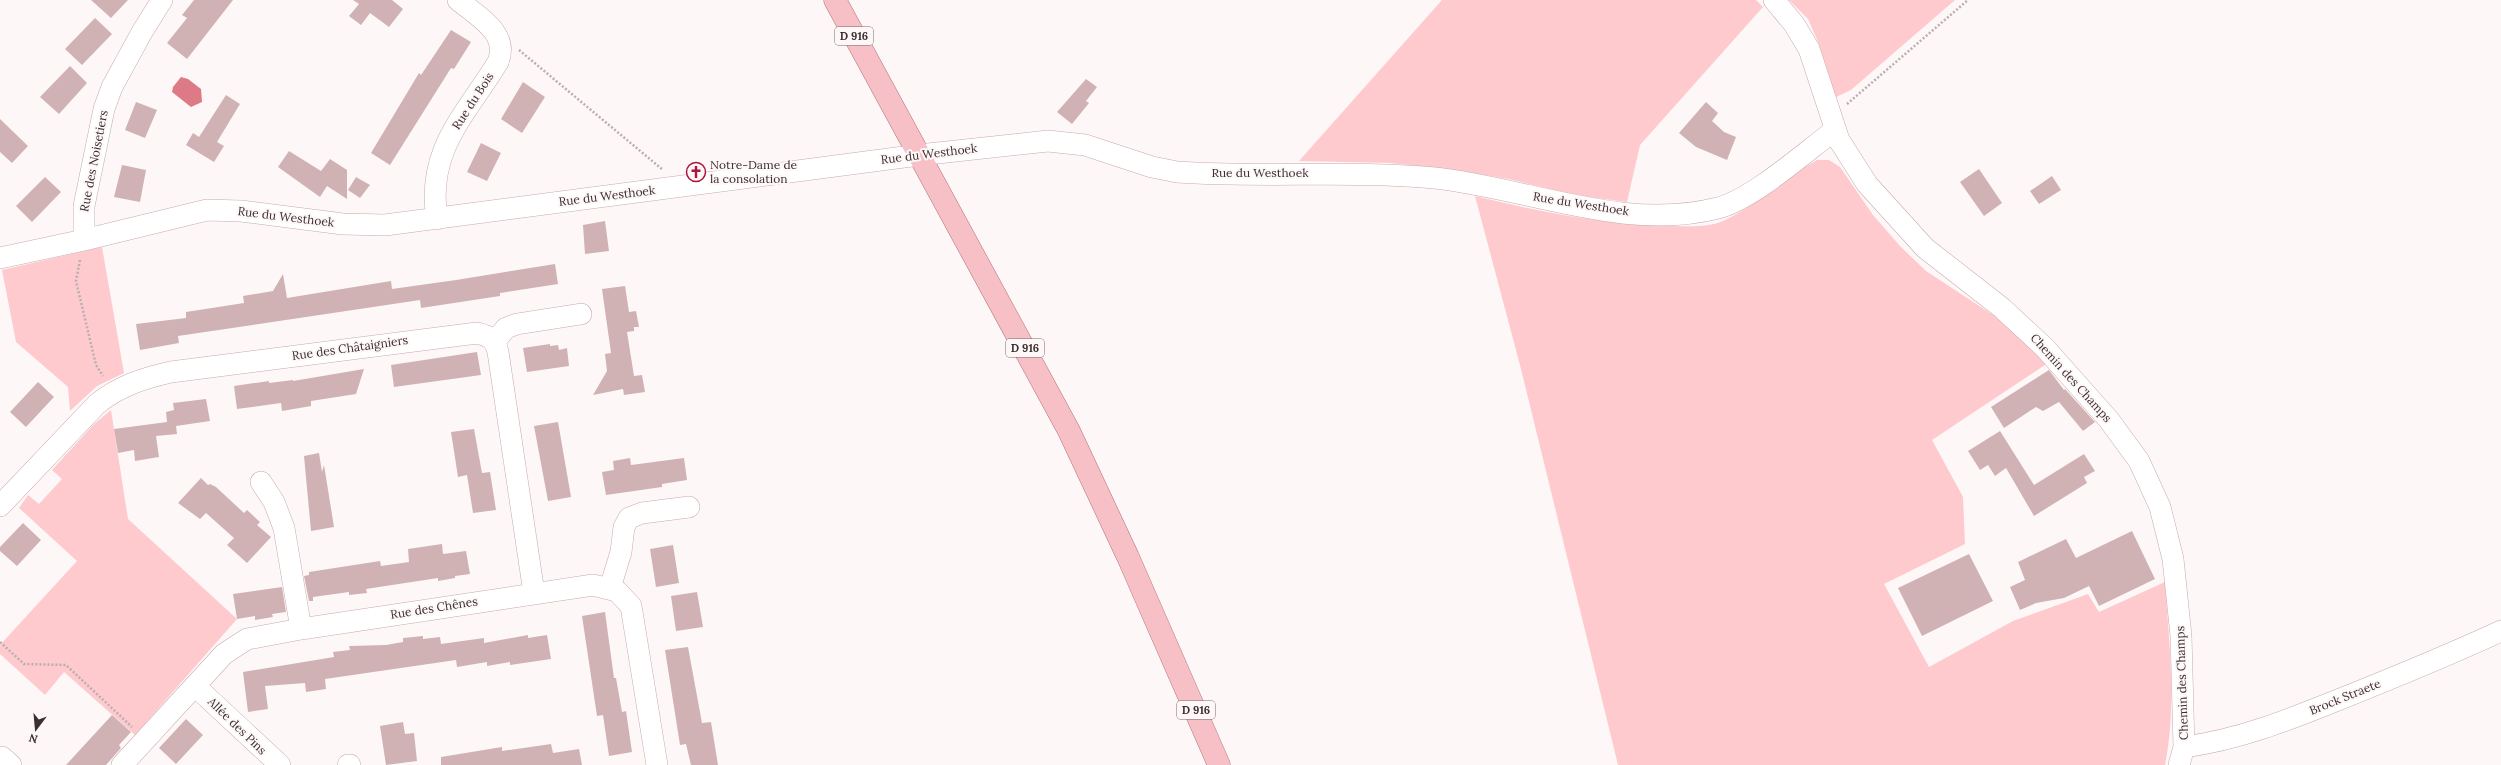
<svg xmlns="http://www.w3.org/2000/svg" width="2501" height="765" font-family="Lora,serif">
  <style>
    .green { fill: #fecace }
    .water { fill: #de7a86 }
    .building { fill: #d0b2b4 }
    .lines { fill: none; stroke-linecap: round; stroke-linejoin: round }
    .minor-casing { stroke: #c8aaac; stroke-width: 22 }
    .major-casing { stroke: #b17279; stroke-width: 23 }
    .path { stroke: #b8afb0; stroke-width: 2.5; stroke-dasharray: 2 2; stroke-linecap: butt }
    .minor { stroke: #fff; stroke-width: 21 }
    .major { stroke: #f7c0c6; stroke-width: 22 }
    .labels { text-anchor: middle; stroke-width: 4; stroke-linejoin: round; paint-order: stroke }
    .shield { fill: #fef7f7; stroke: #766b6c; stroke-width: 1 }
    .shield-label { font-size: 11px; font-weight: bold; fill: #3b2f30 }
    .street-label { font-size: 12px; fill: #3b2f30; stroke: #fef7f7 }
    .poi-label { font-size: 12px; fill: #3b2f30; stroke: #fef7f7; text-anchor: start }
  </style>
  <rect width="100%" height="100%" fill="#fef7f7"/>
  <!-- green -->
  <path class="green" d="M1442,0h314l7,7 -123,138 -13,57 -55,-7 -63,-16 -55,-9 -64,-7 -91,-2z
    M1789,0h166l-104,90 -15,7 -17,-53 -11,-25z
    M1817,160h12l11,7 33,48 27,31 26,25 96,63 29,27 -119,79 31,57 2,47 -81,40 45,83 84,-46 75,-27 11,18 66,-30c4,61 12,122 0,183h-547l-97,-396 -46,-173c65,16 129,29 197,30 17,0 35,2 51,-5 34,-15 61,-43 94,-61z
    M102,247l22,126 -27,13 -27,25 -2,-24 -52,-45 -14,-72z
    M111,410l17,109 109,100 -102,116 -71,-63 -19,23 -45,-41v-9l77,-84 -58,-53 9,-13 11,9 23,-25 -10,-9 42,-46z"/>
  <!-- water -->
  <path class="water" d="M181,77l7,2 13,10 1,13 -11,5 -19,-15 1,-5z"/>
  <!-- building -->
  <path class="building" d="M91,0h37l-17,18z
    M194,0h39l-46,59 -20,-16 20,-25 -5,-3z
    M353,0h39l11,9 -14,18 -19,-14 -9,12 -12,-9 10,-12z
    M95,18l17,16 -30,31 -17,-16z
    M451,30l20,12 -17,27 -3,-1 -61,97 -19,-12 48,-80 2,2z
    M70,66l17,17 -28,31 -19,-17z
    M1086,79l11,8 -11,14 3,2 -17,21 -15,-12z
    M523,82l22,15 -23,36 -21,-14z
    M226,95l14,9 -23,38 7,4 -10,16 -28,-17 7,-12 6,4z
    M136,102l21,8 -12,28 -20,-8z
    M1706,102l12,11 -6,8 12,11 12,5 -9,23 -31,-13 -17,-14z
    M0,119l28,27 -16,17 -12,-11z
    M481,143l20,10 -14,28 -20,-9z
    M289,151l32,20 9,-12 17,11v29l-20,-13 -7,11 -42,-30z
    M122,165l24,5 -6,32 -26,-5z
    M1979,169l23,34 -18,13 -24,-34z
    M2052,176l9,14 -22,14 -9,-13z
    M45,177l16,15 -29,30 -16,-16z
    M356,177l14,8 -10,13 -12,-8z
    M605,221l4,30 -24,3 -2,-29z
    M555,264l3,20 -58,9v3l-79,12 -1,-8 -242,36 1,7 -39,7 -4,-26 50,-6v-6l58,-9 -1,-7 30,-5 10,-17 4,24 104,-17 1,8 64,-9z
    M625,286l4,26 7,-1 3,16h-5v4l-7,1 7,44 8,-1 3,17 -21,3 -1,-6 -30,6 14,-24 -2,-17 6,-1 -9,-64z
    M550,344v2l8,-1 1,5 8,-2 2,18 -42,6 -4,-24z
    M477,352l4,23 -87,12 -3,-22z
    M364,369l-8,25 -45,7v5l-29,5 -1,-8 -44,6 -3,-23 35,-5v2l24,-3v1z
    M2049,370l15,20 1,-1 30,33 -12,9 -24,-29 -16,9 -7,-4 -32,21 -13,-21z
    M38,382l16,15 -28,30 -16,-15z
    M206,399l4,22 -34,5 1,8 -21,2 3,21 -24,4 -1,-11 -16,3 -4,-24 53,-7 -1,-10 8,-2 -1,-7z
    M558,422l13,75 -23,4 -14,-75z
    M474,429l8,44 8,-1 6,38 -23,3 -6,-38 -9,2 -7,-45z
    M2000,431l34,54 50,-31 11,17 -11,6 3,6 -53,33 -28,-48 -11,8 -7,-11 -8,5 -12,-19z
    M319,453l3,19 2,-7 10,62 -23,4 -7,-75z
    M630,458l1,7 53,-7 3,22 -25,4v3l-56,8 -4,-23 12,-2 -1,-9z
    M201,478l7,7 2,-1 6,3 28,26 3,-3 13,12 -3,3 14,12 -24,26 -20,-18 7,-7 -28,-25 -6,6 -22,-16z
    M23,523l18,17 -24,26 -17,-15v-4z
    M2132,531l23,48 -56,27 -10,-20 -25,12 -28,5 -16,7 -10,-23 15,-7 -7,-18 48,-23 10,19z
    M442,544l1,10 23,-3 4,23 -15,2v2l-17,3v-3l-72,11 1,4 -18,2v-3l-36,5v4h-4l-5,-25 5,-1v-3l71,-11 1,5 28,-4 -1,-13z
    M673,545l6,38 -23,4 -6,-38z
    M1969,554l24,47 -71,35 -24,-48z
    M282,587l4,25 -14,2 1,3 -18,3v-4l-18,3 -4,-25z
    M697,592l6,35 -27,4 -5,-35z
    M605,612l9,66h2l6,34 4,-1 6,41 -23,4 -6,-41 -6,1 -15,-100z
    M528,635v3l19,-3 4,24 -41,6v-3l-23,4v-4l-30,5 -1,-7 -131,19 1,10 -20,3 -1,-9 -40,3 3,23 -20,3 -5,-40 91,-15 -1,-5 17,-2 -1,-4 37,-1 17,-3v-4l20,-2v3l17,-2 1,7 43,-6v5z
    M688,647l14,76 9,-1 7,43h-27l-5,-21 -6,1 -15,-95z
    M112,715l19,17 -12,13 2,3 -15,17h-40z
    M186,719l17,16 -27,29 -17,-16z
    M403,722l2,12 9,-1 3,28 -31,4 -6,-39z
    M551,744l2,9 26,-4 3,16h-141v-8l61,-10v4z"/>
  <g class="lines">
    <defs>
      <path id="minor" d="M1774,0l20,24 15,25 30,91 28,44 58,64 77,60 43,40 64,72 30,41 21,46 13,52 8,77 3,111 -5,18
        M437,219c-11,-69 28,-103 61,-157 12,-29 -21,-46 -40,-62
        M84,240v-34l20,-97 8,-22 30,-55 20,-32
        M0,258l84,-18 123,-30 34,1 102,13 42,1 534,-70 129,-14 37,4 67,22 25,5c86,6 172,-2 258,6 93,10 189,54 283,30 35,-9 87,-56 117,-78
        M495,341l11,-13 11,-4 64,-10
        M261,482l13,20 10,26 17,101
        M0,506l97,-102c22,-18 47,-26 74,-32l306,-39c12,3 18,6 21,19l36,241
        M610,588l11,-36 3,-25 5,-9 13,-5 47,-6
        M195,686l85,79
        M2184,747c54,-7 104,-27 154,-47 55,-22 109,-44 163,-69
        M2,757l9,8
        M122,765l102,-111 23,-15 54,-10 292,-44 24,6 14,15 26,159
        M348,765h2"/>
      <path id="major" d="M835,0l234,431 59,126 91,208"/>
    </defs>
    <!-- minor casing -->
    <use href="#minor" class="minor-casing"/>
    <!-- major casing -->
    <use href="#major" class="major-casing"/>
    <!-- path -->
    <path class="path" d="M519,50l144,120
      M1847,104l121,-104
      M80,260l-4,21 20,84 7,11
      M0,642l24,22 42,1 66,62"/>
    <!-- minor -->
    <use href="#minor" class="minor"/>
    <!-- major -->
    <use href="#major" class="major"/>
  </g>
  <!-- icons -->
  <defs>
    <symbol id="church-ring" viewBox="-11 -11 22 22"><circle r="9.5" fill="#fef7f7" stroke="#ab1640" stroke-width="1.5"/><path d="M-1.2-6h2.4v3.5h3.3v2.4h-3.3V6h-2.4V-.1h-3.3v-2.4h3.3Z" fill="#ab1640"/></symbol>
  </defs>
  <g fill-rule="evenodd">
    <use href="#church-ring" x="685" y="161" width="22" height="22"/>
  </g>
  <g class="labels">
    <!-- shield labels -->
    <g class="shield">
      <rect x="835" y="27" width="38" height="18" rx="3"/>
      <rect x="1006" y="339" width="38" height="18" rx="3"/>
      <rect x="1177" y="701" width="38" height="18" rx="3"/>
    </g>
    <g class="shield-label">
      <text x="854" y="40">D 916</text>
      <text x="1025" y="352">D 916</text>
      <text x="1196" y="714">D 916</text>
    </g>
    <!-- street labels -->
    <g class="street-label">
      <text transform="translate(473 101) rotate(-57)" y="4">Rue du Bois</text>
      <text transform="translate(929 154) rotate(-7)" y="4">Rue du Westhoek</text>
      <text transform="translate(94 161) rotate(-79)" y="4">Rue des Noisetiers</text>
      <text x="1260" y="177">Rue du Westhoek</text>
      <text transform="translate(607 196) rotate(-7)" y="4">Rue du Westhoek</text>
      <text transform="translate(1581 204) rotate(9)" y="4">Rue du Westhoek</text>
      <text transform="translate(286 217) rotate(7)" y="4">Rue du Westhoek</text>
      <text transform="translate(350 348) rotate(-8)" y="4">Rue des Châtaigniers</text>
      <text transform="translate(2071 378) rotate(48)" y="4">Chemin des Champs</text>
      <text transform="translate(434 608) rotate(-9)" y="4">Rue des Chênes</text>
      <text transform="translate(2182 683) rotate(-92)" y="4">Chemin des Champs</text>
      <text transform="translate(2345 697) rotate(-22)" y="4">Brock Straete</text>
      <text transform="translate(237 726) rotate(44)" y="4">Allée des Pins</text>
    </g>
    <!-- poi labels -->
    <g class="poi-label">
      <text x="710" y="169">Notre-Dame de<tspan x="710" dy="14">la consolation</tspan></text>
    </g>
  </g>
  <!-- north arrow -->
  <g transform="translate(36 729) rotate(196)" stroke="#fef7f7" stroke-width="3" paint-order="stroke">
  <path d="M0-3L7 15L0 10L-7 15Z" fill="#3b2f30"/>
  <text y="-6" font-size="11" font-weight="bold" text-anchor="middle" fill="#3b2f30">N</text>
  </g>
</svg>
